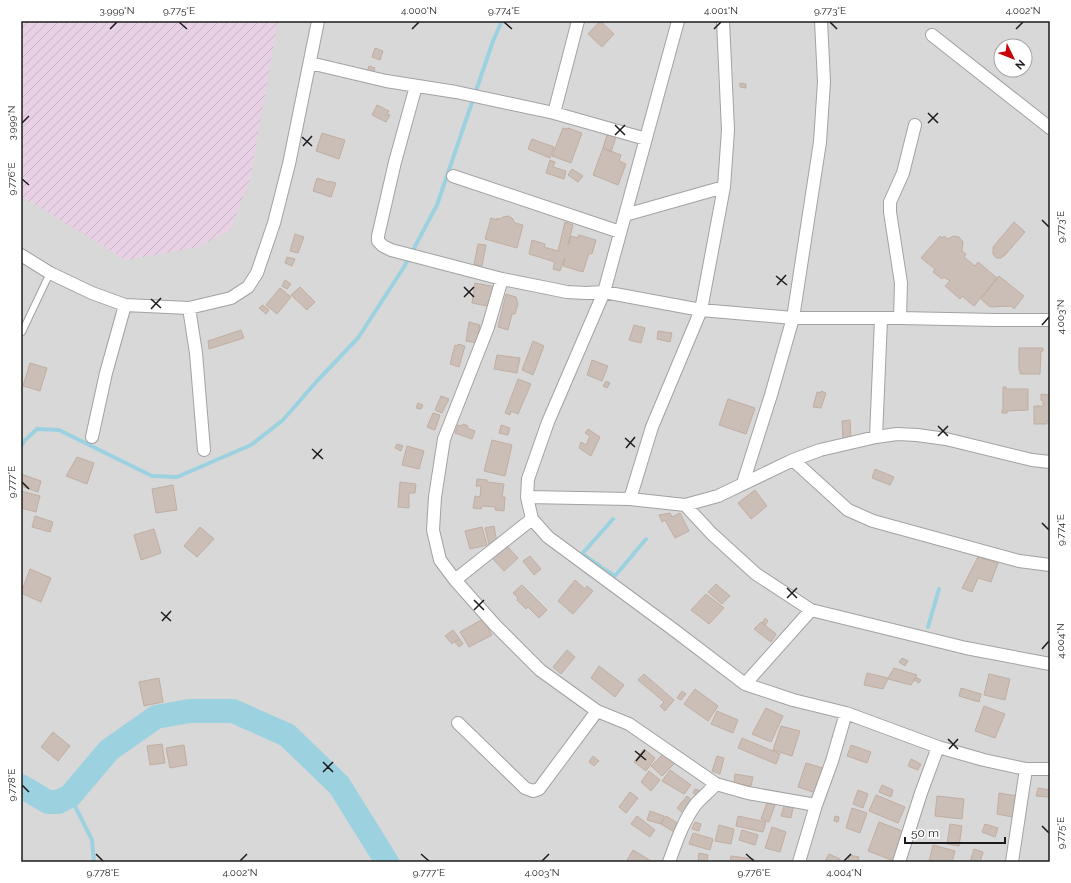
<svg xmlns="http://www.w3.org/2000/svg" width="1071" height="883" font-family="Raleway,sans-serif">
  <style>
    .residential { fill: #d9d8d8; fill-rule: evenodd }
    .industrial { fill: url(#industrial-furrows) }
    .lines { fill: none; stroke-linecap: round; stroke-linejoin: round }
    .stream { stroke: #9cd2e0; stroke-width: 4 }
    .river { stroke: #9cd2e0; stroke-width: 24 }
    .building { fill: #cabeb6; stroke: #c1aea1 }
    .service-casing { stroke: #a2a2a2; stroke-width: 8 }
    .minor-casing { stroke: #a2a2a2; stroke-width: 14 }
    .service { stroke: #fff; stroke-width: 6 }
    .minor { stroke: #fff; stroke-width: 12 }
    .ticks { fill: none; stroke: #1b1b1b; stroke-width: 1.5 }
    .neatline { fill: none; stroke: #1b1b1b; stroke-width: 1.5 }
    .ticks-label { font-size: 10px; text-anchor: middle; fill: #1b1b1b }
  </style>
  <defs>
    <pattern id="industrial-furrows" width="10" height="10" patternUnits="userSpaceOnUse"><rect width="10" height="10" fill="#e8d1e4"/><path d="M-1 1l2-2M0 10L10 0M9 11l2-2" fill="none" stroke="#c6b3c3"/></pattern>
  </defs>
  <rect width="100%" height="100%" fill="#eee9e0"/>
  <!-- residential -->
  <path class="residential" d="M21,21h1029v841h-1029zM1001,46h24v24h-24z"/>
  <!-- industrial -->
  <path class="industrial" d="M21,21h257l-28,158 -20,51 -32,17 -72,13 -105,-64z"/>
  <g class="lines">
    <!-- stream -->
    <path class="stream" d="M21,447l3,-6 13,-12 22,1 93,46 25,1 74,-32 32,-25 34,-39 41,-43 46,-71 33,-62 56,-164 9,-20
      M600,566l-18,-12 31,-35
      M602,568l13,8 31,-37
      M928,627l11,-38
      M70,796l22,44 2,22"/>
    <!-- river -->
    <path class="river" d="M21,786l27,16h10l12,-6 39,-46 47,-33 33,-6h44l54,24 52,50 48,77"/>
  </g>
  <!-- building -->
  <path class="building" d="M600,21l14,13 -12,13 -14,-13z
    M375,48l8,3 -3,9 -8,-3z
    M369,66l6,2 -2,6 -6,-2z
    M740,83l6,1v4l-6,-1z
    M377,105l12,6 -2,3 3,1 -4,7 -14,-7z
    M563,128l5,1v-1l14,5 -11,30 -19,-7z
    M322,133l23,7 -6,19 -23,-8z
    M607,135l9,2 -5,15 -8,-4z
    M532,139l22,8 -4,11 -22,-9z
    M603,148l18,7 -2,6 7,3 -8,21 -25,-10z
    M550,160l5,2 -2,5 13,4 -2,8 -18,-6z
    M572,169l11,7 -5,6 -10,-7z
    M317,178l12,4v-1l7,2 -5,14 -18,-6z
    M508,216l4,2 3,5 8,2 -6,23 -32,-9 6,-21 6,2v-2l3,1 3,-2z
    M565,222l8,3 -5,19h1l2,-8 7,2 1,-3 17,5 -4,14 -3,-1 -6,19 -20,-6 2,-7h-1l-4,12 -7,-2 2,-7 -26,-8 3,-14 13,4 -1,3 14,4z
    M1014,222l11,10 -20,23 -4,3h-5l-3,-4v-7z
    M295,234l9,3 -6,16 -8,-2z
    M940,236l2,2 2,-2 4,3 5,-3 6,1 4,5 -1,9 4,3 -2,3 11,9 3,-4 19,16 -23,28 -12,-10 -2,3 -15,-13 5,-5 -6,-4 -2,2 -9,-7 2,-3 -14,-11z
    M478,244l8,1 -4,21 -8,-2z
    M287,257l8,2 -3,7 -7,-3z
    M999,276l25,20 -10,13 -3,-3 -21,1 -9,-8z
    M285,280l6,4 -4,5 -5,-3z
    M475,283l21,4 -4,20 -20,-4z
    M300,287l15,15 -8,8 -16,-15z
    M280,288l11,9 -14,17 -11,-9z
    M506,294l10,3 2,7 -3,10h-3l-4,16 -10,-3z
    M263,305l6,5 -3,4 -7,-6z
    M469,322l11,3 -4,18 -10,-2z
    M634,325l11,3 -4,15 -12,-3z
    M241,330l3,8 -35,11 -1,-8z
    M658,331l14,2 -2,9 -13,-3z
    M533,341l11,5 -11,29 -11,-5z
    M458,344l7,2 -6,21 -9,-3 5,-19 2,1z
    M1019,348h24v3h-2l-1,23h-20v-4h-1z
    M497,355l23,3 -3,15 -23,-4z
    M592,360l16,6 -6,15 -15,-6z
    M30,363l17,5 -7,23 -17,-5z
    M518,379l13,5 -13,30 -7,-3 -1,4 -5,-2z
    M606,381l4,2 -3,5 -4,-2z
    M1003,387h3v2h22v21l-21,1v2h-5v-3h1z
    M821,391l5,2 -5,15 -8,-1 4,-15 4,1z
    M1041,394l9,1v26h-3v3h-13v-18h9v-5l-2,-1z
    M441,396l8,3 -7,14 -7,-3z
    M728,399l27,9 -9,26 -27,-9z
    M418,403l5,2 -2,4 -5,-1z
    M433,413l7,2 -5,15 -8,-3z
    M850,420l1,20h-8l-1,-19z
    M463,424l5,2 -1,2 8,3 -3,8 -17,-6 3,-8 4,1z
    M501,425l9,3 -2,7 -9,-2z
    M588,429l12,8 -9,19 -12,-8 2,-6 5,3 4,-9 -5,-3z
    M492,440l20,5 -7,31 -21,-5z
    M397,444l6,2 -2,5 -6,-3z
    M407,446l17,5 -5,18 -17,-4z
    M77,457l17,6 -7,21 -21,-8z
    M875,469l19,8 -4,8 -18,-7z
    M21,474l20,7 -3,11 -17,-6z
    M477,479l10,1v2l17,2 -2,13h3l-1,14 -9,-1 1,-3 -14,-1 -1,3 -8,-1 2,-12 5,1 1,-11h-5z
    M400,482l16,2 -1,9h-6v15l-11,-1z
    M173,485l4,25 -21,3 -4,-24z
    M755,490l12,16 -16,13 -13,-16z
    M21,491l19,5 -4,16 -15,-4z
    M670,513l2,4 8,-4 9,18 -14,7 -10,-18 -3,2 -3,-7z
    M35,516l18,6 -3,10 -18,-5z
    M494,526l3,17 -8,1 -4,-16z
    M200,527l14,12 -17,18 -13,-11z
    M482,527l5,18 -17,4 -5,-18z
    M154,529l7,24 -20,7 -7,-25z
    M506,545l12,13 -14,13 -12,-13z
    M530,556l11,13 -7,6 -11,-14z
    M978,557l20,6 -7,19 -13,-4 -6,14 -10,-4z
    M30,569l21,9 -10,24 -20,-9z
    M575,580l10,9 2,-3 6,5 -20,23 -15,-13z
    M716,584l14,12 -8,8 -14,-12z
    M522,585l25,25 -8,8 -11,-11 -2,2 -9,-9 1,-2 -5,-5z
    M706,594l18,14 -15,16 -18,-14z
    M765,618l3,3 -3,4 -3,-2z
    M483,619l9,16 -23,12 -9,-15z
    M761,622l15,12 -5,8 -17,-13z
    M453,630l6,8 -7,6 -7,-8z
    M460,639l3,5 -4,3 -4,-5z
    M567,650l8,7 -14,17 -8,-7z
    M902,658l6,3 -3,5 -6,-4z
    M599,666l25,19 -9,12 -24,-19z
    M894,668l23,7 -6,10 -23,-6 -5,10 -19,-4 3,-12 21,5z
    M644,674l30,26 -9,11 -5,-5 4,-4 -26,-22z
    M989,674l21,5 -5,21 -21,-5z
    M916,677l5,3 -2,3 -5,-3z
    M159,678l4,24 -19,4 -5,-24z
    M961,688l20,6 -2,8 -20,-6z
    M695,689l23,17 -10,15 -24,-17z
    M682,691l4,3 -5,6 -4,-2z
    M984,706l21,8 -10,24 -20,-7z
    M766,708l17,8 -12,26 -19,-8z
    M717,711l21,9 -5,13 -22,-9z
    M781,726l19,5 -8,25 -19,-6z
    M53,732l17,14 -12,15 -17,-14z
    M742,738l38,16 -4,10 -38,-16z
    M162,744l3,19 -15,2 -3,-19z
    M184,745l3,20 -17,3 -4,-20z
    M851,745l20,7 -4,11 -20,-7z
    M644,749l11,9 -9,13 -12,-9z
    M664,753l11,10 -13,13 -11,-10z
    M593,756l6,5 -5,5 -5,-4z
    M717,756l7,2 -4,16 -8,-3z
    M911,759l10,5 -3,6 -10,-4z
    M806,763l20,6 -10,24 -18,-6z
    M670,770l21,15 -7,9 -22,-13z
    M649,771l11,9 -9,11 -10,-9z
    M735,774l18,3 -2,9 -17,-3z
    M882,785l11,5 -2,7 -12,-5z
    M1038,788l12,2 -1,7 -13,-1z
    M695,789l6,2 -1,5 -7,-3z
    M858,790l10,4 -5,14 -10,-4z
    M630,792l8,6 -12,15 -7,-6z
    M999,793l18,3 -5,21 -15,-3z
    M876,795l29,12 -7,16 -29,-12z
    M687,796l9,7 -11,12 -8,-7z
    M937,796l27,3 -2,20 -27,-3z
    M767,803l8,2 -6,17 -8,-3z
    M784,806l9,2 -2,10 -10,-2z
    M852,808l15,5 -7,20 -14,-5z
    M650,811l14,5 -3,8 -14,-4z
    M637,816l18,14 -5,7 -19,-13z
    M666,816l13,8 -5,8 -13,-8z
    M738,816l28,6 -3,10 -27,-6z
    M835,816l4,1 -1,5 -4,-1z
    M695,822l6,2 -2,7 -7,-2z
    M879,822l26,10 -11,29 -26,-10z
    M950,824l12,2 -3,20 -12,-2z
    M985,824l13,4 -3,9 -13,-5z
    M719,825l15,4 -3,15 -16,-3z
    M772,827l14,5 -6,20 -15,-4z
    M742,830l16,5 -3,10 -16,-5z
    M693,833l20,6 -3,11 -21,-6z
    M933,845l22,6 -3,11h-23z
    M974,849l9,3 -3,10h-10z
    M633,850l20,12h-27z
    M699,853l9,2 -1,7h-9z
    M829,854l11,5 -1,3h-10l-4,-1z
    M849,855l10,2 -1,5h-10z
    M731,856l23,3v3h-24z"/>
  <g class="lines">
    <defs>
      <path id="service" d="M22,332l28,-59"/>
      <path id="minor" d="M678,21l-74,271 -56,130 -20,57 -1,18 5,22 16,18 126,93 71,54 48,16 53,13 92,34 46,13 42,9h24
        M932,35l118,93
        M310,63l76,18 70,11 98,21 92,26
        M416,86l-21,76 -17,74v5l5,5 8,4 111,29 65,13 19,1 18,-1 97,18 92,8h107l95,2h55
        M554,113l24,-92
        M453,176l167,56
        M625,215l99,-28
        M21,255l29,18 42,20 33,12 64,3 42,-10 17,-11 9,-14 17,-50 15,-59 29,-143
        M502,279l-14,48 -44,112 -9,58 -2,33 7,30 15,20 40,45 45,45 57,41 32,13 87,60 32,9 68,12
        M189,308l7,45 8,97
        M900,318l1,-35 -11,-71v-10l13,-29 12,-48
        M92,437l14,-64 19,-68
        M876,437l5,-118
        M793,460l55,50 25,11 146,40 31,4
        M743,483l28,-88 22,-77 27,-176 4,-60 -3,-61
        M527,497l103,2 55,6 33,-9 75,-36 27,-10 56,-13 21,-3 20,1 29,4 86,21 18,2
        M630,499l22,-72 49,-117 23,-123 4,-57 -5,-109
        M685,505l27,29 44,40 55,36 155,38 84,16
        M455,580l77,-61
        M745,684l66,-74
        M458,723l67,65 8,3 6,-2 58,-78
        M669,862c7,-19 14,-41 27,-58 6,-7 14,-13 20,-20
        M799,862l17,-57 16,-44 14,-48
        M899,862l22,-69 17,-46
        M1012,862l14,-93"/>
    </defs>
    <!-- service casing -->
    <use href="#service" class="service-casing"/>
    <!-- minor casing -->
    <use href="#minor" class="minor-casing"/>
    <!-- service -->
    <use href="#service" class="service"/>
    <!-- minor -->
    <use href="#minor" class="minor"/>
  </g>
  <!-- ticks -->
  <path class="ticks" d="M179,22l8,7M504,22l8,7M830,22l7,7M110,29l7,-7M412,29l7,-7M714,29l7,-7M1016,29l7,-7M928,113l10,10M22,123l7,-7M928,123l10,-10M615,125l10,10M615,135l10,-10M302,137l10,9M303,146l9,-10M22,179l7,6M1042,220l7,7M776,276l11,9M777,285l9,-10M464,287l10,10M464,297l10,-10M151,299l10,9M151,309l10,-11M1042,325l7,-8M938,426l10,10M938,436l10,-10M625,438l10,9M626,448l9,-11M312,449l11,10M313,459l9,-10M22,482l7,7M1042,523l7,7M787,588l10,10M787,598l10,-10M474,600l10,10M474,610l10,-10M161,612l10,9M162,621l9,-10M1042,649l7,-8M948,739l10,10M949,749l9,-10M635,751l11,9M636,761l9,-11M323,762l10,10M323,772l10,-10M22,785l7,7M1042,826l7,7M96,854l7,7M421,854l8,7M746,854l8,7M240,861l7,-7M542,861l7,-7M844,861l7,-7"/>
  <!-- border -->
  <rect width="1071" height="883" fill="none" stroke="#ffffff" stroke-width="44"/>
  <!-- north arrow -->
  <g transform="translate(1013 58) rotate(133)"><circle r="19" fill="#ffffff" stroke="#a4a4a4"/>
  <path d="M0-3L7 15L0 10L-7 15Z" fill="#c60005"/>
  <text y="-6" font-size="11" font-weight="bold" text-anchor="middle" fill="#1b1b1b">N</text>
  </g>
  <!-- scale -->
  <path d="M905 837v6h100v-6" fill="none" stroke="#1b1b1b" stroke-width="2"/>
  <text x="911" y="837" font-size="12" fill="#1b1b1b" stroke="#ffffff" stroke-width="3" paint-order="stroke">50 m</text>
  <rect x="22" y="22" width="1027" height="839" class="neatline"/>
  <g class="ticks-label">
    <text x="117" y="14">3.999°N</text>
    <text x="179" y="14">9.775°E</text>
    <text x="419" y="14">4.000°N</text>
    <text x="504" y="14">9.774°E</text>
    <text x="721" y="14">4.001°N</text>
    <text x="830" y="14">9.773°E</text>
    <text x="1023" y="14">4.002°N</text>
    <text transform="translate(11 123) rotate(-90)" y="4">3.999°N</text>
    <text transform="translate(11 179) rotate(-90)" y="4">9.776°E</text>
    <text transform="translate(1060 227) rotate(-90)" y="4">9.773°E</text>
    <text transform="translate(1060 317) rotate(-90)" y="4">4.003°N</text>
    <text transform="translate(11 482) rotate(-90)" y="4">9.777°E</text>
    <text transform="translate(1060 530) rotate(-90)" y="4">9.774°E</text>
    <text transform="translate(1060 641) rotate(-90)" y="4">4.004°N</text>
    <text transform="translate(11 785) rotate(-90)" y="4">9.778°E</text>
    <text transform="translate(1060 833) rotate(-90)" y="4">9.775°E</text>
    <text x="103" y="876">9.778°E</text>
    <text x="240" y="876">4.002°N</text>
    <text x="429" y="876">9.777°E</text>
    <text x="542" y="876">4.003°N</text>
    <text x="754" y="876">9.776°E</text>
    <text x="844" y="876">4.004°N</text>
  </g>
</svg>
